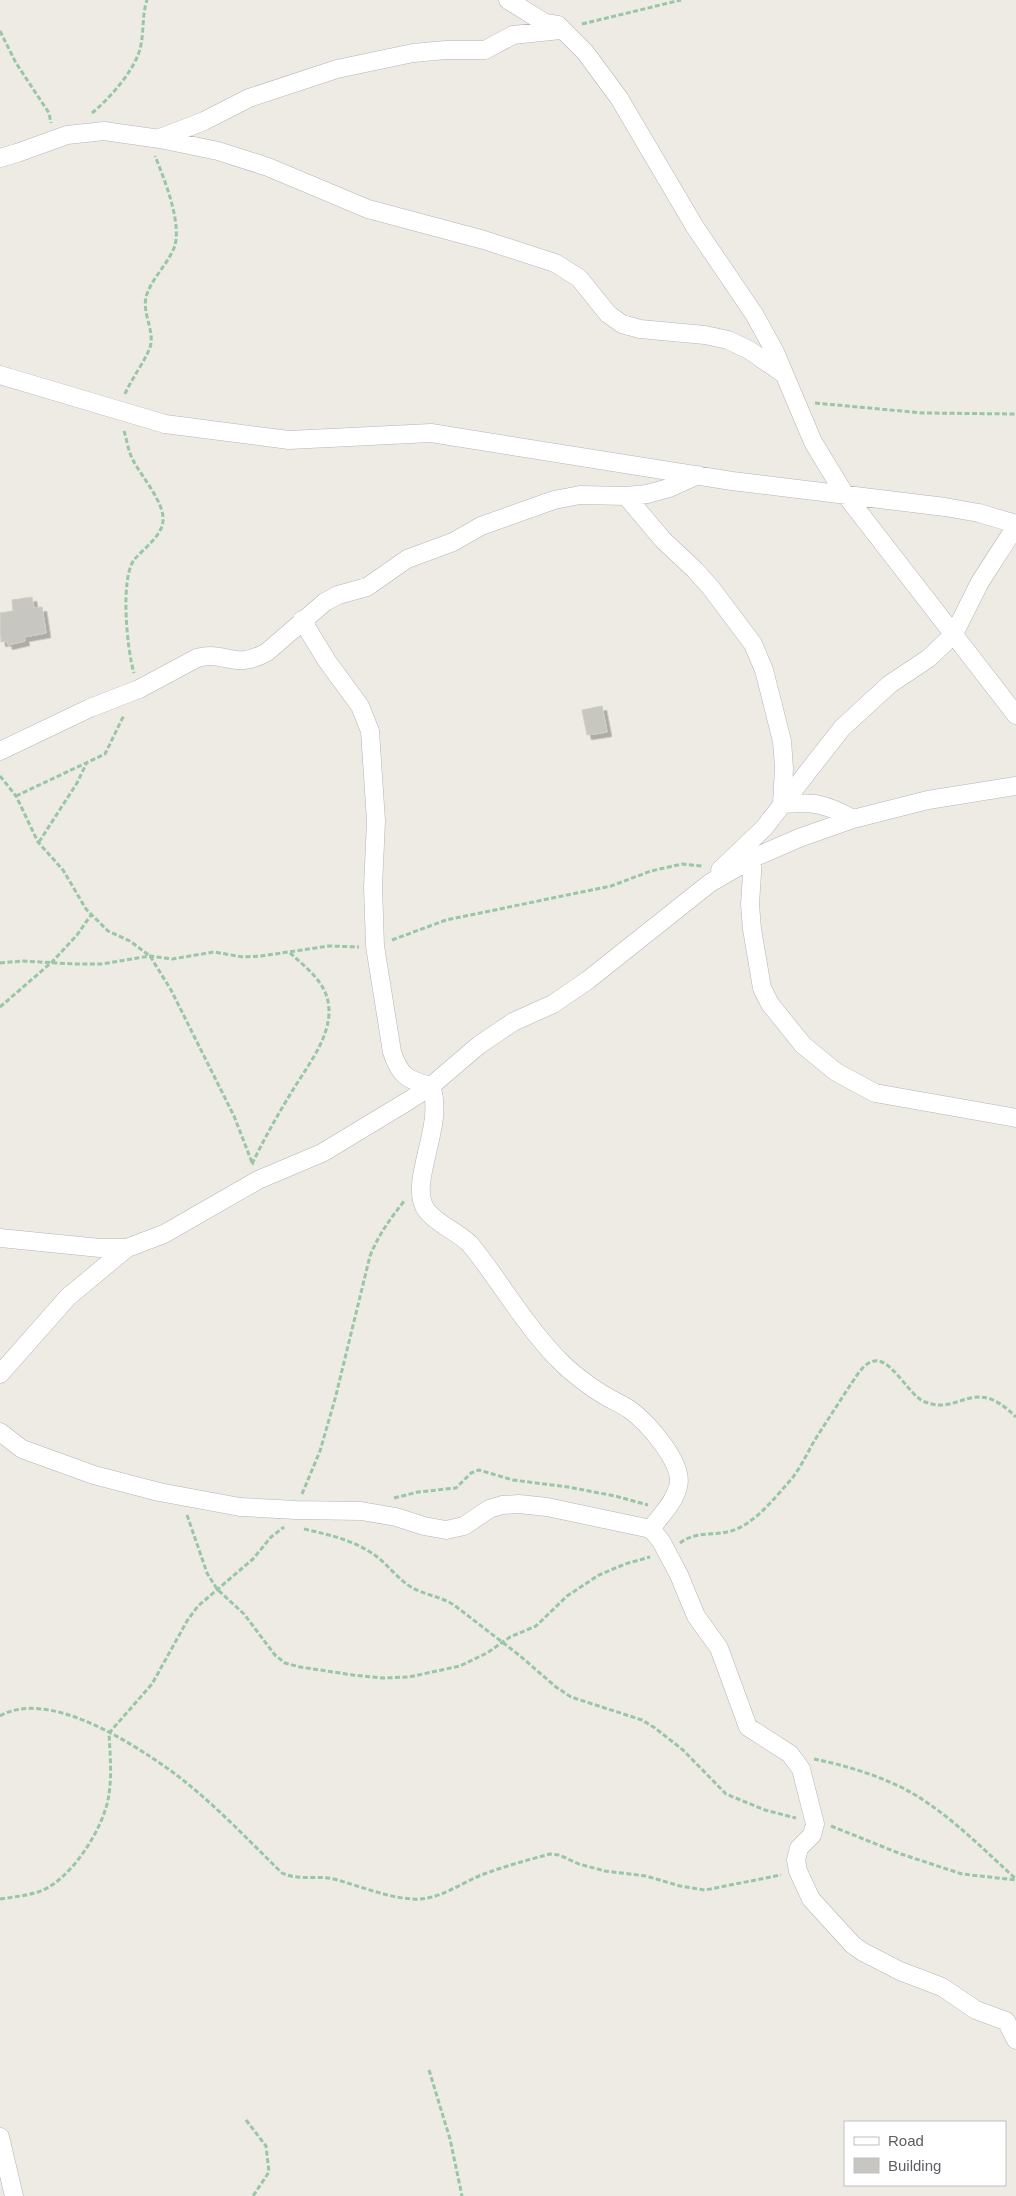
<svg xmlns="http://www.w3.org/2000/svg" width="1016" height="2196" font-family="Helvetica,sans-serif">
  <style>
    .building { fill: #c8c6c0; stroke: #d2cdc1; filter: url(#shadow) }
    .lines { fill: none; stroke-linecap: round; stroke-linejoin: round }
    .minor-casing { stroke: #b3b5ba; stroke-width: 19 }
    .path { stroke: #98c6a6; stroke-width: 3; stroke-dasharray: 5 2.5; stroke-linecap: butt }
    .minor { stroke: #fff; stroke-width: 18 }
  </style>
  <defs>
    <filter id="shadow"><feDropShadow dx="4.5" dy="4.5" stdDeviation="0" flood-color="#0004"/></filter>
  </defs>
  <rect width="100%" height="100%" fill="#edebe3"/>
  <!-- building -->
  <path class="building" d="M32,597l2,11 8,-1 4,26 -22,4 1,4 -17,4 -1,-4 -6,1 -1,-29 13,-2 -1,-11z
    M602,706l5,26 -20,3 -5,-25z"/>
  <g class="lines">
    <defs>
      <path id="minor" d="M508,0l37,23 13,2 27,27 34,46 76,129 59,87 21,38 38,90 31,51 172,222
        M160,138l44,-17 45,-23 88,-29 76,-16 33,-3h39l28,-15 47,-5
        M0,158l17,-5 50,-18 37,-4 56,8 58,12 50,16 100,42 116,31 71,23 24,15 29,36 14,10 18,5 65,6 23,5 21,10 35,24
        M0,375l165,49 124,16 142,-7 301,48 213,26 34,6 37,11
        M626,496l37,44 32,30 16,18 42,56 11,26 18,71 2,27 -2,36c31,-2 43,-1 71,15
        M302,620l25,41 33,45 10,25 6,90 -3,66 2,59 17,106c8,24 15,28 39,34 15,41 -25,98 -4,125 11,14 30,20 43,33 30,37 54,80 88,115 12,13 36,31 51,39 7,4 14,7 20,11 18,13 56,55 49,78 -4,16 -18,29 -27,42
        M0,751l90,-43 49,-19 58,-31c29,-8 37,13 70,-6l58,-50 13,-7 29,-8 40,-28 46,-17 28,-16 73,-26 26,-5 46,1 21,-2 22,-6 29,-13
        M753,858l-3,46 2,25 10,59 8,16 33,41 33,27 39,21 141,25
        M720,870l44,-42 78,-100 48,-44 39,-26 25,-24 26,-52 36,-56
        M0,1238l100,10h27l37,-14 94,-54 64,-27 86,-52 23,-15 48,-41 34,-23 40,-18 35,-24 122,-97 43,-25 46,-20 54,-19 75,-19 88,-14
        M0,1374l68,-77 59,-49
        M0,1432l22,17 72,26 65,17 81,15 56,3 65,1 35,6 28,9 22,4 18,-4 25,-17 13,-4 17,-1 28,3 104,22 10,12 18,34 17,41 23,32 29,79 42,27 11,15 14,55 -3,11 -13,13 -3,12 2,11 13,28 42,46 10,7 37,19 42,16 34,23 30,11 10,19
        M0,2137l14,59"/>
    </defs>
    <!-- minor casing -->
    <use href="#minor" class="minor-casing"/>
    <!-- path -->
    <path class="path" d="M582,24l99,-24
      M0,31l16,32 33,50 2,10
      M92,113c17,-14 38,-38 46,-58 7,-17 3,-37 9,-55
      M125,394c5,-13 25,-40 26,-51 2,-16 -10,-33 -4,-49 6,-17 20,-29 27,-46 9,-23 -10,-70 -19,-92
      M815,403l108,10 93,1
      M124,431c3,9 4,20 9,29 8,16 32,43 30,61 -1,15 -20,28 -29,39 -14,19 -7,90 0,113
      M0,776l16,20 22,46 25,28 23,39 22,22 22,10 20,15 21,34 63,126 19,49
      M16,796l89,-42 19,-39
      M39,842l38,-59 10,-21
      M392,940l54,-20 165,-34 40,-15 31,-7 20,2
      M0,963l22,-2 53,3h27l48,-8 22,3 42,-7 29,5 18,-1 68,-10 30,1
      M0,1007l52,-45 25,-27 14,-20
      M252,1164c12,-25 25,-48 39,-71 13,-22 32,-45 37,-71 2,-9 1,-22 -3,-30 -7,-16 -23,-28 -36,-40
      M302,1494l18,-43 15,-52 35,-143c9,-22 20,-37 35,-56
      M394,1498l24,-6 38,-4 15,-15 8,-3 34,10 55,7 47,9 33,9
      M187,1515l20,58 10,16 27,25 31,41 10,8 15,4 53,8 30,3 26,-1 51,-11 27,-13 23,-16 26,-11 31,-30 32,-21 26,-11 25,-7
      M304,1529c26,6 50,11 72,27 12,9 22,23 35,31 13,8 29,9 43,18l65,50 37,32 15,10 71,23 13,8 28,22 43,44 39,16 31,8
      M680,1543c15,-12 34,-7 51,-12 23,-7 41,-30 57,-48 12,-13 19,-30 28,-45 11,-17 22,-34 33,-51 6,-8 12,-21 22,-25 19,-9 37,34 54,40 36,14 48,-28 91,15
      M0,1716c47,-27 127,24 167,52 42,30 78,69 115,105 17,8 34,2 52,6 26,7 51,18 78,20 27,2 48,-16 72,-25 21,-8 44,-14 66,-20l9,1 20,9 26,7 41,5 34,10 25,4 76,-15
      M814,1759c31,6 70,18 98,34 39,23 71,56 104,86
      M831,1826l70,28 61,20 54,6
      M0,1899c13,-2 25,-3 38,-7 32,-10 67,-65 71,-98 3,-20 1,-41 0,-61l43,-49 35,-63 11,-15 55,-47 18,-22 13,-10
      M429,2070l21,69 12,57
      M246,2120l20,26 3,26 -16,24"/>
    <!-- minor -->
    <use href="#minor" class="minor"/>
  </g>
  <!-- legend -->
  <rect x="844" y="2121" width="162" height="65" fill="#ffffff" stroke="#bdbfc1"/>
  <rect x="854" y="2137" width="25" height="8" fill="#ffffff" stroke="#bdbfc1"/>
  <text x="888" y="2146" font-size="15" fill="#5b5e63">Road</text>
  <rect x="854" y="2158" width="25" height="15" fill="#c8c6c0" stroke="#bdbfc1"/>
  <text x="888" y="2171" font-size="15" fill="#5b5e63">Building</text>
</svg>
